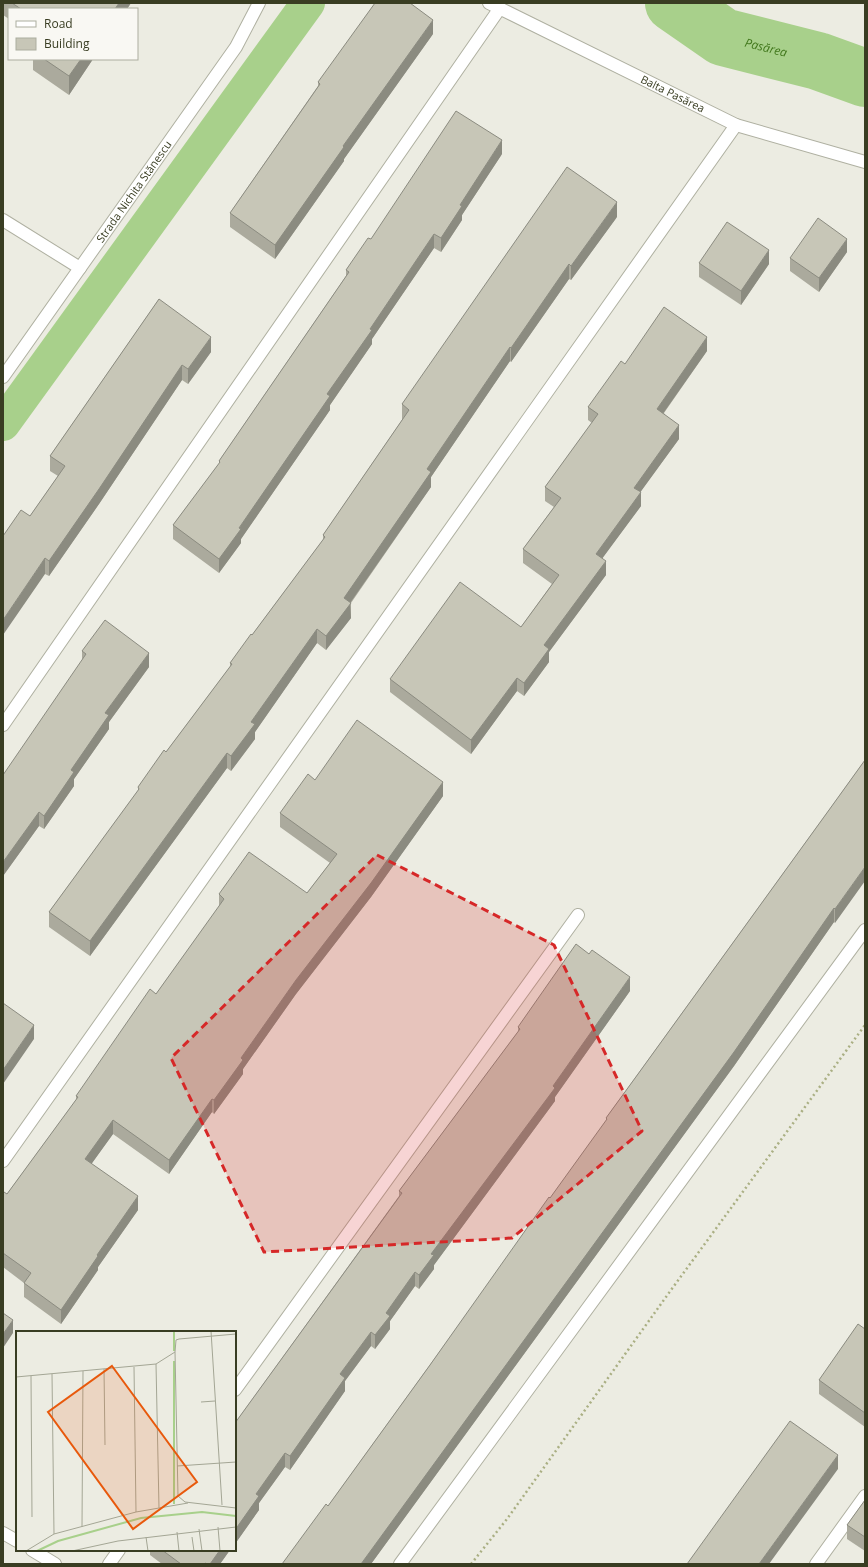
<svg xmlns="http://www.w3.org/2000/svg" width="868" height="1567" font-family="'Open Sans',sans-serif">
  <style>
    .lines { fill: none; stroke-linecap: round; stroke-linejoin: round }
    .canal { stroke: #a8d08b; stroke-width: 34 }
    .river { stroke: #a8d08b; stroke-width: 58 }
    .minor-casing { stroke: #afb0a1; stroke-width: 14 }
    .path { stroke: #aaaf83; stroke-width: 2.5; stroke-dasharray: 2 3; stroke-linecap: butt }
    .minor { stroke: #fff; stroke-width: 12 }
    .wall { fill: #abaa9d }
    .shaded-wall { fill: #8b8b80 }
    .building { fill: #c7c6b7; stroke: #8b8b80 }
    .marked { fill: #d62828; fill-opacity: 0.2; stroke: #d62828; stroke-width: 3; stroke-dasharray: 8 5; stroke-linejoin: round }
    .labels { text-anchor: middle; stroke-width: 3; stroke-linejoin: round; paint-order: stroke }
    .street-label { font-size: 11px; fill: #393d22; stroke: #f9f8f3 }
    .water-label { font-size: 12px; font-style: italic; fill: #42781d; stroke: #f9f8f3 }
    .inset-river { fill: none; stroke: #a8d08b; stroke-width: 2 }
    .inset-road { fill: none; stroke: #a4a695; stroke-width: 1 }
    .view { fill: #e8590c; fill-opacity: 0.15; stroke: #e8590c; stroke-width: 2 }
    .inset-edge { fill: none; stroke: #393d22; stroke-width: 2 }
  </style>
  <rect width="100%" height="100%" fill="#ecece2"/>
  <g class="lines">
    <!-- canal -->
    <path class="canal" d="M3,424l305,-421"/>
    <!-- river -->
    <path class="river" id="s1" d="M674,3l49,34 95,24 47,17"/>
    <defs>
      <g id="minor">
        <path id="s2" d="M489,3l247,122 129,37"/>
        <path d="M3,220l77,48"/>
        <path id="s3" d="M3,377l233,-330 23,-44"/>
        <path d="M3,725l497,-717"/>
        <path d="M3,1161l733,-1036"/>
        <path d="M235,1390l343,-475"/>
        <path d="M3,1533l14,8"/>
        <path d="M32,1550l23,14"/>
        <path d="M109,1564l10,-14"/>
        <path d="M400,1564l465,-634"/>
        <path d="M816,1564l49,-68"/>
      </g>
    </defs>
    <!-- minor casing -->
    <use href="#minor" class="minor-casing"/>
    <!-- path -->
    <path class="path" d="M471,1564l36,-45 164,-229 194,-265"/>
    <!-- minor -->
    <use href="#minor" class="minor"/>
  </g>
  <!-- wall -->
  <path class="wall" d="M3,3h128l-4,6h-118v10l-6,-4z
    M433,34l-89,125v2l-69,98 -45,-32v-14l88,-127v-4z
    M33,59h60l-24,36 -36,-25z
    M502,154l-40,61v5l-21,32 -7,-4 -62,91v5l-42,61v5l-89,129v4l-22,30 -46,-34v-14l46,-61v-3l127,-185v-6l25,-31z
    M617,217l-46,63 -2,-1 -58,83 -1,-1 -79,116v10l-80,116v15l-25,32 -9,-7 -62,89v7l-24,32 -4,-3 -137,188 -41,-29v-15l89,-121v-4l28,-35 64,-85v-4l22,-28 71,-95v-5l79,-115v-16z
    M847,252l-28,40 -29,-21v-13z
    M699,263l70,1 -28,41 -42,-28z
    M159,299l52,53 -23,32 -6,-4 -83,124 -50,72 -4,-2 -15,-58 28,-40 -8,-5v-15z
    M707,351l-43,62 15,26 -39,53 1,14 -39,52 4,17 -57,77v10l-25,34 -7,-5 -46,63 -81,-62v-13l131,-52 31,-43 -29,-21v-14l31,-42 -9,-6v-14l47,-64 -4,-3v-13l37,-43z
    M82,651l67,16 -40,55v7l-35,50v7l-30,43 -5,-3 -36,50 79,-216z
    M865,760l-30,163 -1,-1 -100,144 -363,498h-89l46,-58 278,-385v-3l223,-308z
    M315,780l128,16 -72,101 -75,97 -53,75v5l-29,40 -2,-2 -43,62 -56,-40 -22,30 47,46 -40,57v3l-37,54 -37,-27v-14l-21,-16v-74l4,1 69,-94v-4l80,-102 63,-87v-13l88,-1 23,-30 -50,-36v-14z
    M630,991l-75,106v4l-121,164v4l-15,20 -4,-3 -25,35v8l-15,20 -4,-3 -26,35v10l-55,79 -5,-3 -26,36v7l-24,34v-121l164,-227v-5l119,-159v-5z
    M865,1329v98l-46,-33v-14z
    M865,1500v51l-18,-12v-14z
    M150,1550h80l-10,14h-58l-12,-9z"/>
  <!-- shaded-wall -->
  <path class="shaded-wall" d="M119,3h12l-4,6h-12z
    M433,20v14l-89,125v2l-69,98v-14l68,-99z
    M81,59h12l-24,36v-19z
    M502,140v14l-40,61v5l-21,32v-14l19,-33z
    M617,202v15l-46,63v-14z
    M434,234v14l-62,91v5l-42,61v5l-89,129v4l-22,30v-14l108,-165 43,-65z
    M847,239v13l-28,40v-14z
    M769,250v14l-28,41v-14z
    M569,264v15l-58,83v-14z
    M211,337v15l-23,32v-15z
    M707,337v14l-50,71v-13z
    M510,347v14l-79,116v10l-81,116 1,15 -25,32v-14l18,-38 83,-129z
    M182,365v15l-83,124 -50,72v-15z
    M679,425v14l-45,62v-13z
    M641,492v14l-45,61v-13z
    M45,558v16l-42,61v-15z
    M606,561v14l-57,77v10l-25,34v-13l20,-38z
    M317,629v14l-62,89v7l-24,32v-15l20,-34z
    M149,653v14l-40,55v7l-35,50v7l-30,43v-13l27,-46 34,-57z
    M517,678v13l-46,63v-14z
    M227,753v15l-137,188v-15z
    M443,782v14l-72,101 -75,97 -53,75v5l-29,40v-14l27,-42 55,-78z
    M39,812v14l-36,50v-14z
    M865,867v14l-30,42v-14z
    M834,908v14l-100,144 -363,498h-10z
    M630,977v14l-75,106v4l-121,164v4l-15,20v-14l12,-21 122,-168z
    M34,1025v14l-31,45v-14z
    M212,1099v13l-43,62v-14z
    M113,1120v14l-28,39v-14z
    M138,1196v14l-40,57v3l-37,54v-14l36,-55z
    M415,1272v14l-25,35v8l-15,20v-14l11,-22z
    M13,1320v13l-10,15v-14z
    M371,1332v14l-26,35v10l-55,79v-14l50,-82z
    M285,1453v14l-26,36v7l-24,34v-14l21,-36z
    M838,1455v14l-69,95h-10z
    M220,1550h10l-10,14h-10z"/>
  <!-- building -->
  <path class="building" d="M12,3h107l-4,6h-94z
    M375,3h35l23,17 -90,126 1,1 -69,98 -45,-32 90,-129 -2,-2z
    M44,59h37l-12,17z
    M456,111l46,29 -42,65 2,1 -21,32 -7,-4 -64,95 2,1 -45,64 3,2 -91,132 2,1 -22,30 -46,-34 47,-63 -1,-1 130,-189 -3,-2 22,-32 3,1z
    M567,167l50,35 -46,64 -2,-2 -58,84 -1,-1 -83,122 4,3 -87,126 7,5 -25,33 -9,-7 -66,93 4,2 -24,32 -4,-3 -137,188 -41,-29 90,-123 -1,-2 26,-37 2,2 66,-88 -2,-1 21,-29 1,1 73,-98 -2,-2 86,-125 -7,-6z
    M818,218l29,21 -28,39 -29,-20z
    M727,222l42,28 -28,41 -42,-28z
    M159,299l52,38 -23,32 -6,-4 -83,124 -50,72 -4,-3 -42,62v-84l18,-26 9,6 35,-50 -15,-10z
    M664,307l43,30 -50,72 22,16 -45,63 7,4 -45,62 10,7 -62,84 5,4 -25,34 -7,-5 -46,62 -81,-61 70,-97 61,45 38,-52 -36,-26 38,-51 -16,-11 53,-73 -10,-7 33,-46 4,3z
    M105,620l44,33 -44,60 4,2 -38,55 3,2 -30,44 -5,-4 -36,50v-87l83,-121 -4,-3z
    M357,720l86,62 -72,101 -75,97 -55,78 2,2 -29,40 -2,-1 -43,61 -56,-40 -28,39 53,37 -41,59 1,1 -37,54 -37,-27 7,-10 -28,-20v-60l1,-1 3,2 71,-97 -2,-1 74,-107 6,5 68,-95 -5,-5 30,-42 58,41 30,-39 -57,-41 28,-39 7,6z
    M865,760v107l-30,42 -1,-1 -100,144 -373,512h-79l44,-60 2,2 102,-141 119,-168 1,1 57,-79 -1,-1 32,-44 191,-264z
    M576,944l13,10 3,-4 38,27 -77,109 2,2 -124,166 3,1 -15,20 -4,-3 -29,41 4,3 -15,19 -4,-3 -31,42 5,4 -55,78 -5,-3 -29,41 3,2 -24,34v-107l167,-230 -3,-2 121,-162 -2,-2z
    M3,1003l31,22 -31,45z
    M3,1313l10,7 -10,14z
    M858,1324l7,5v84l-46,-33z
    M790,1421l48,34 -79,109h-72z
    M865,1500v37l-18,-12z
    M162,1550h58l-10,14h-3l-2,-1 -1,1h-23z"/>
  <!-- marked area -->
  <path class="marked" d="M377,855l177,90 88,186 -130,107 -248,14 -93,-194z"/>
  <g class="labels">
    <!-- street labels -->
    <g class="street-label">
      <text dy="4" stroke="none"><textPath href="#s2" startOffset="205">Balta Pasărea</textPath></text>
      <text dy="4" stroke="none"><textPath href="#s3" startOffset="227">Strada Nichita Stănescu</textPath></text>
    </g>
    <!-- water labels -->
    <g class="water-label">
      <text dy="4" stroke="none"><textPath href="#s1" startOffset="104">Pasărea</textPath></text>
    </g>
  </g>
  <!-- overview -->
  <g transform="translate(16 1331)">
    <rect width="220" height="220" fill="#ecece2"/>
    <path class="inset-river" d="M158,0v20M158,30v143M21,220l21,-10 83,-23 61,-6 34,4"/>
    <path class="inset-road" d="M195,0l11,174M220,3l-57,5 -3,1 -1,12 3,144 7,6 51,6M140,33l3,144M118,36l2,145M88,38l1,76M36,43l2,160M15,45l1,141M0,46l140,-13 19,-12M185,71l14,-1M161,135l59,-4M66,196l1,-156M202,196l2,24M183,198l3,22M161,201l2,19M130,206l2,14M176,206l2,14M10,220l28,-17 82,-22 52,-9M56,220l46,-10 118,-14"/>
    <path class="view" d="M96,35l85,116 -64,47 -85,-117z"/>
    <rect width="220" height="220" class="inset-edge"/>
  </g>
  <!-- border -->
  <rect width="868" height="1567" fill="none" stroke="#393d22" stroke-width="8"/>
  <!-- legend -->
  <rect x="8" y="8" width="130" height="52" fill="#f9f8f3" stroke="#acad9f"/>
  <rect x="16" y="21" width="20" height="6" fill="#ffffff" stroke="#acad9f"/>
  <text x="44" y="28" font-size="12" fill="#393d22">Road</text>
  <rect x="16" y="38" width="20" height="12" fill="#c7c6b7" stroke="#acad9f"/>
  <text x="44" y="48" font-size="12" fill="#393d22">Building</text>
</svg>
